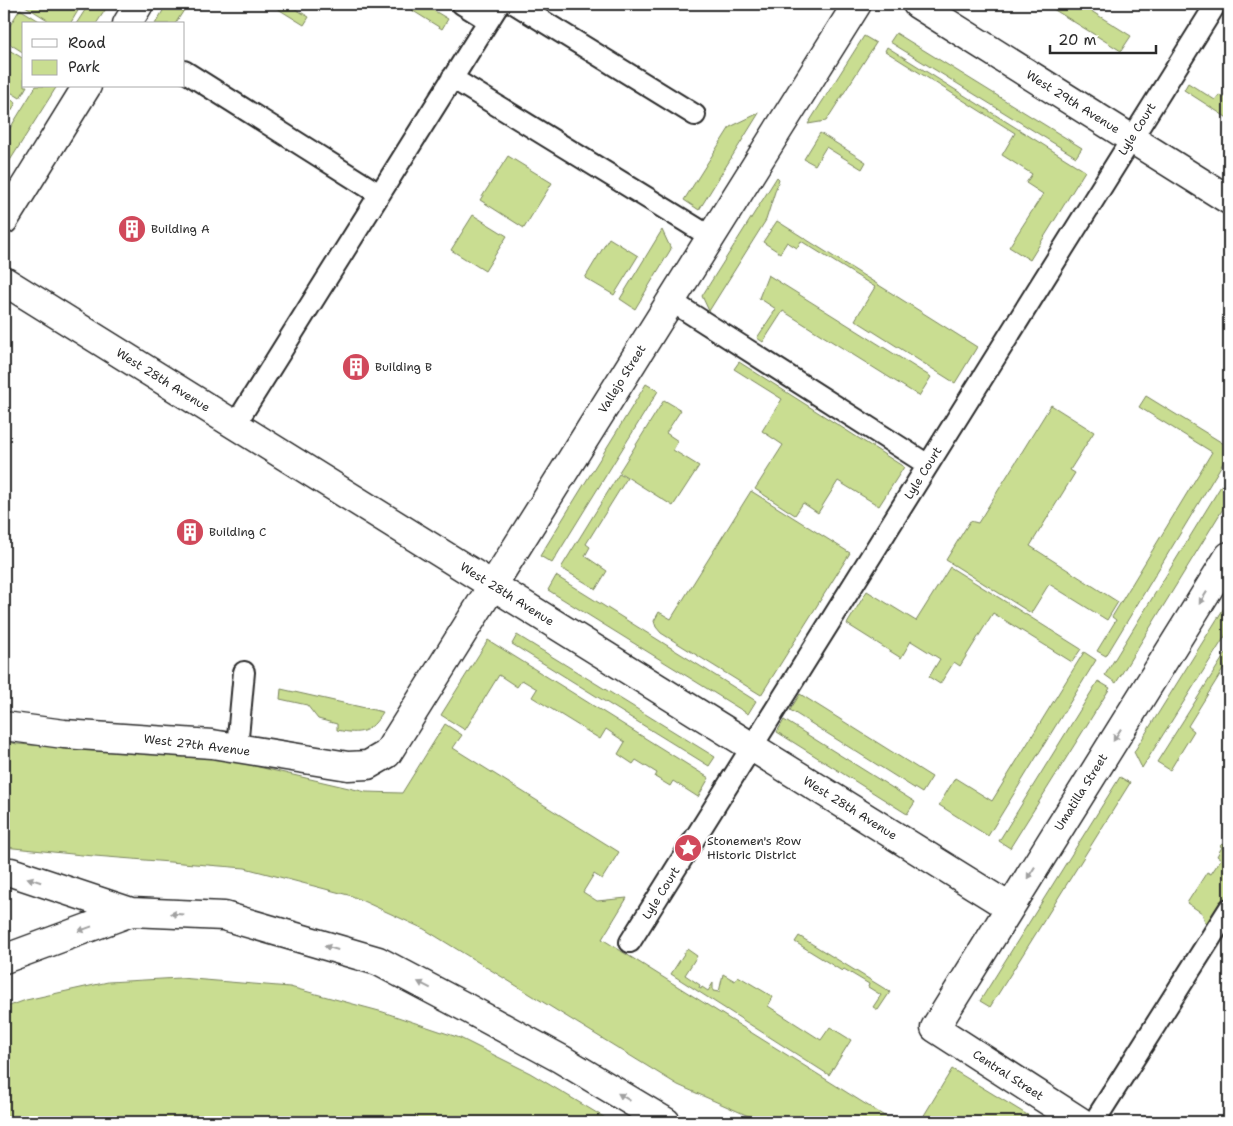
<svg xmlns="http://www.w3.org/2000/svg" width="1233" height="1126" font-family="'Shantell Sans',sans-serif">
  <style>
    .green { fill: #c9dd91; stroke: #7a845e }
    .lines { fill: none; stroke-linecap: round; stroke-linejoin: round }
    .lane-casing { stroke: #2b2b2b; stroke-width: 24 }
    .street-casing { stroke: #2b2b2b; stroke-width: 31 }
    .secondary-casing { stroke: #2b2b2b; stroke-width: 31 }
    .highway-casing { stroke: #2b2b2b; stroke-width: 31 }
    .lane { stroke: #fff; stroke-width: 20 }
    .street { stroke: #fff; stroke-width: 28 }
    .secondary { stroke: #fff; stroke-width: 28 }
    .highway { stroke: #fff; stroke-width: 28 }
    .oneway { fill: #a0a0a0 }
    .labels { text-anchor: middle; stroke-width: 4.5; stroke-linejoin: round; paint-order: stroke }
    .street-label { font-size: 12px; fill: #2b2b2b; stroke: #fff }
    .poi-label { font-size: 12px; fill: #2b2b2b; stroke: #fff; text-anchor: start }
  </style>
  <rect width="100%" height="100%" fill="#fff"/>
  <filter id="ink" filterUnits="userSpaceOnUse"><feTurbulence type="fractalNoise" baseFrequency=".02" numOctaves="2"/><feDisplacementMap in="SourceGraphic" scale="10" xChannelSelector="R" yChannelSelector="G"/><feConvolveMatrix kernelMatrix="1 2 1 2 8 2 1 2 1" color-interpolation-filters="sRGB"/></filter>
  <g filter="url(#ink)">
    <!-- green -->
    <path class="green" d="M22,4h60l-12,20h-16z
      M89,4h20l-13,20h-20z
      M167,4h21l-13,20h-20z
      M270,4h17l22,13 -5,8z
      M402,4h21l25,15 -6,10z
      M1045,4h35l51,32 -10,15z
      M20,9l24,15h-20v29l-20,-13v-5z
      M896,33l186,115 -6,9 -186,-115z
      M864,36l12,7 -50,78 -18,3z
      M4,47l20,12v27h3l-7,12 -16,-10z
      M887,47l198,124 -55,89 -21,-13 34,-53 -17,-11 6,-9 -30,-19 13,-22 -130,-82z
      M1188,83l27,17 4,-5 5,3 3,-5 2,2v24l-45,-29z
      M36,86h21l-53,84v-32z
      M4,95l12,8 -12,19z
      M759,113l-60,97 -15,-10 46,-73z
      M820,133l46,29 -4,7 -36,-22 -11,18 -11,-6z
      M508,156l44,27 -28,45 -44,-28z
      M777,177l2,2 -13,41 -57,91 -7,-15z
      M473,215l34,21 -22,35 -34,-21z
      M777,221l200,126 -22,36 -100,-63 20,-33 -74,-46 -4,7 -10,-6 -7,11 -17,-11z
      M662,230l9,19 -36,60 -15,-10z
      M609,238l29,18 -24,39 -29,-17z
      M768,275l163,102 -12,19 -136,-85 -20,31 -6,-4 19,-29 -17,-11z
      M739,362l165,105 -25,39 -41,-25 -20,32 -15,-10 -8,12 -40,-26 28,-44 -21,-14 20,-32 -48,-30z
      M646,384l12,7 -106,172 -12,-7z
      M1146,396l83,51v6l-123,203 -9,-5 19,-31 -4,-3 100,-165 -73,-45z
      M664,400l17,10 -15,23 12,8 -5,9 26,16 -26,40 -54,-34z
      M1051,405l43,27 -24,38 5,3 -45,73 88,56 -11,18 -58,-36 -18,29 -85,-53 24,-39 8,2z
      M1229,473v26l-113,184 -11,-8z
      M619,474l8,4 -41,66 4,3 -5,9 22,15 -11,18 -35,-21z
      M751,491l99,62 -89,142 -100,-62 -5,-6 -2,-6 5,-9 12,7z
      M950,567l131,82 -9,13 -79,-49 -33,53 -6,-4 -14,22 -11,-7 11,-18 -29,-18 -10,17 -54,-34 20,-33 49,30z
      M556,576l200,125 -8,13 -200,-124z
      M1229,600v30l-87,138 -8,-16z
      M517,635l198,122 -6,9 -197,-122z
      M488,640l221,138 -11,19 -25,-16 -3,5 -15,-9 2,-4 -21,-13 -3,4 -15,-10 7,-12 -19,-13 -6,10 -68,-42 5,-8 -15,-9 -5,7 -18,-12 -34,55 -24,-15z
      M1229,648v12l-41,66 6,5 -24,39 -13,-8z
      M1084,652l12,8 -108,176 -49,-31 16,-27 37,23z
      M1098,681l12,7 -100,160 -11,-7z
      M281,689l102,23c-13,21 -22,23 -46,18v-6l-19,-5 -11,-14 -27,-6z
      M800,694l132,83 -10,16 -132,-83z
      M784,720l131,82 -8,12 -130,-82z
      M445,724l17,11 -9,13 166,104 -17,27 -8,-5 -11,18 14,9 30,-3 -25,41 292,183h-132l-84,-37 -254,-156 -72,-33 -107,-28 -163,-13 -78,-8v-106l13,3 203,14 146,34 36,1z
      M1120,777l10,6 -140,224 -10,-6z
      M1222,844l7,4v50l-21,33 -6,-18 -15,-10 20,-31 4,2 10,-15 -4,-3 5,-9 -2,-1z
      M799,936l91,56 -12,18 -5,-3 8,-12 -13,-8 1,-3 -25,-15 -2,2 -47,-29z
      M687,949l10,7 -12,19 15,10 -1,3 2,1 1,-2 6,4 5,-8v8l6,1 4,-18 12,7 3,-5 35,21 -5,9 53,34 9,-13 21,13 -22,35 -158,-101z
      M180,978l110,9 93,25 77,26 70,35 82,49h-608v-114l22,-8 82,-18z
      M952,1069l87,53h-119z"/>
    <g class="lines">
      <defs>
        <path id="lane" d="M462,4l26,16
          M515,4l180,111
          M184,71l195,123
          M452,78l259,159
          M671,301l257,164
          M235,425l264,-421
          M237,748l7,-76
          M630,942l586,-938
          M1094,1122l135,-213"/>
        <path id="street" d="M127,24l12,-20
          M4,220l83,-134
          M4,281l1005,626
          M4,726l60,8 148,10 136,22 20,-1 19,-11 470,-750
          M1081,1122l-146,-94 294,-472"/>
        <path id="secondary" d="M917,4l312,196"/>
        <path id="highway" d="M4,872h7l120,40 93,4 154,45 89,47 94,51 105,63
          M4,959l127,-47"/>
      </defs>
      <!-- lane casing -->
      <use href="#lane" class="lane-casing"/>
      <!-- street casing -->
      <use href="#street" class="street-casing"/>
      <!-- secondary casing -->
      <use href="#secondary" class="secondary-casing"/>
      <!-- highway casing -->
      <use href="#highway" class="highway-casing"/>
      <!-- lane -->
      <use href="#lane" class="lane"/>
      <!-- street -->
      <use href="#street" class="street"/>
      <!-- secondary -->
      <use href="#secondary" class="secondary"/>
      <!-- highway -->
      <use href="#highway" class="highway"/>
    </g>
    <!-- one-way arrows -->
    <defs><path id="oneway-solid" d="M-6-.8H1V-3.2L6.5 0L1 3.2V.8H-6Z" transform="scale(1.25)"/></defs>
    <g class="oneway">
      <use href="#oneway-solid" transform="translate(1203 598) rotate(122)"/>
      <use href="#oneway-solid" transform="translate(1117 735) rotate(122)"/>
      <use href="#oneway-solid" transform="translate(1031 873) rotate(122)"/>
      <use href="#oneway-solid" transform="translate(34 880) rotate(-162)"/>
      <use href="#oneway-solid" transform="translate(177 914) rotate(-177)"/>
      <use href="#oneway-solid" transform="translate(85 929) rotate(160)"/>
      <use href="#oneway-solid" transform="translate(331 948) rotate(-164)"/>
      <use href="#oneway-solid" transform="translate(424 985) rotate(-153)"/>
      <use href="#oneway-solid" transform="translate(624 1097) rotate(-149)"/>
    </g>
  </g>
  <!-- icons -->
  <defs>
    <symbol id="building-disc" viewBox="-11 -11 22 22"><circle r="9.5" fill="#d1495b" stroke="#fff"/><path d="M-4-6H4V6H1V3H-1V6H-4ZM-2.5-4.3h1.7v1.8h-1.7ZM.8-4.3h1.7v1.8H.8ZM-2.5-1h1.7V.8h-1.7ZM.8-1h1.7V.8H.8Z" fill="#fff"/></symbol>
    <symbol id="sight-disc" viewBox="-11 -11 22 22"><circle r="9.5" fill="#d1495b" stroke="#fff"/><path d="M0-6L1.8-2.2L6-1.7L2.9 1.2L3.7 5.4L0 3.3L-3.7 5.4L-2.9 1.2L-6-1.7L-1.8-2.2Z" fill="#fff"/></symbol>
  </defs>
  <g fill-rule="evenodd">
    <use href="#building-disc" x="116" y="213" width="32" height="32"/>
    <use href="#building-disc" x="340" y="351" width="32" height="32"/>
    <use href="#building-disc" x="174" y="516" width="32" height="32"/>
    <use href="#sight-disc" x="672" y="832" width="32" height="32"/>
  </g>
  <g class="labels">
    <!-- street labels -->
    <g class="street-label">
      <text transform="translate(1073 102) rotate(32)" y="4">West 29th Avenue</text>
      <text transform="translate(1137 129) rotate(-58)" y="4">Lyle Court</text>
      <text transform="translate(622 379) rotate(-58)" y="4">Vallejo Street</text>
      <text transform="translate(163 380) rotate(32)" y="4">West 28th Avenue</text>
      <text transform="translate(923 473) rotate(-58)" y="4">Lyle Court</text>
      <text transform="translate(507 594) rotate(32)" y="4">West 28th Avenue</text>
      <text transform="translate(197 745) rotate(7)" y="4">West 27th Avenue</text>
      <text transform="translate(1081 792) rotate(-58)" y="4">Umatilla Street</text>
      <text transform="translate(850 808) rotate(32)" y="4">West 28th Avenue</text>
      <text transform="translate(661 893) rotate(-58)" y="4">Lyle Court</text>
      <text transform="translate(1008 1075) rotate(33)" y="4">Central Street</text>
    </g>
    <!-- poi labels -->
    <g class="poi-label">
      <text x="151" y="233">Building A</text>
      <text x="375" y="371">Building B</text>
      <text x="209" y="536">Building C</text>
      <text x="707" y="845">Stonemen's Row<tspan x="707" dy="14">Historic District</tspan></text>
    </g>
  </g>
  <!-- margin -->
  <rect width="1233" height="1126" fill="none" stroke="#fff" stroke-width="20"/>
  <rect x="10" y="10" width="1213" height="1106" fill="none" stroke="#2b2b2b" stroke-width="2" filter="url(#ink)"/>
  <!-- legend -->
  <rect x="22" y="22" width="162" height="65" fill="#ffffff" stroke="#aaaaaa"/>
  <rect x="32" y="39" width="25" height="8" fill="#ffffff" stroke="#aaaaaa"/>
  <text x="68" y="48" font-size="15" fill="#2b2b2b">Road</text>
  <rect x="32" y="60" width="25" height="15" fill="#c9dd91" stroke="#aaaaaa"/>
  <text x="68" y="72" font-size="15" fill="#2b2b2b">Park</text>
  <!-- scale -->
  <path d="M1050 45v8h106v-8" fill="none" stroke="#2b2b2b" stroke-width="2.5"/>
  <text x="1058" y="45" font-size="15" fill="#2b2b2b" stroke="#ffffff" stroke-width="4" paint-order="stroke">20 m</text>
</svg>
